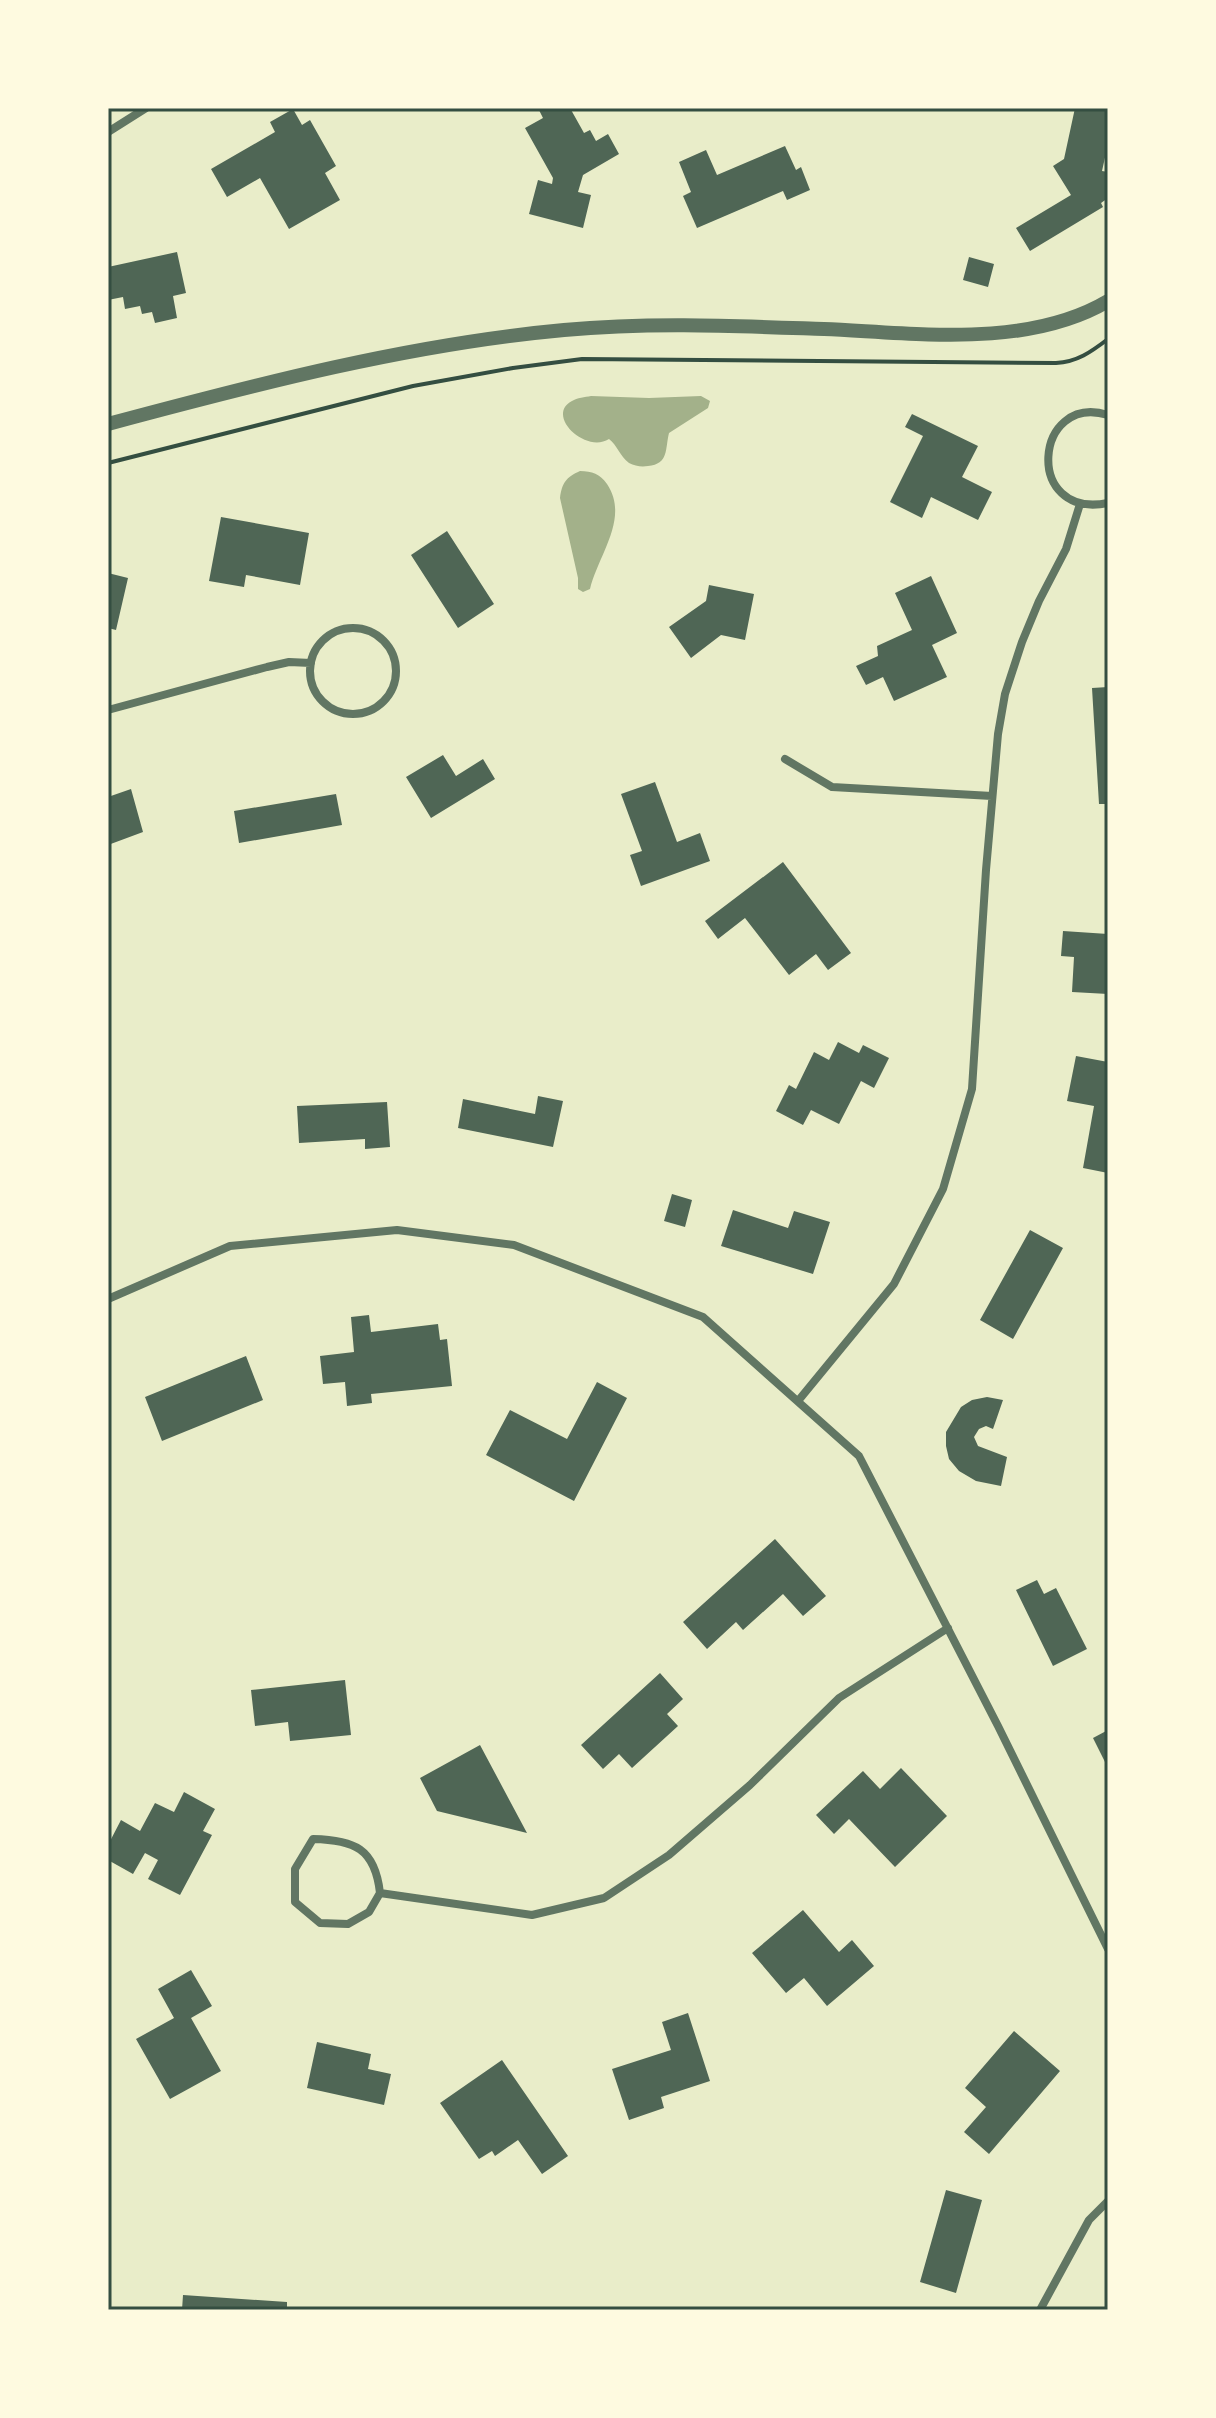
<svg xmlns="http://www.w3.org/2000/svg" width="1216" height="2418" font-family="'Exo 2',sans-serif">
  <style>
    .water { fill: #a3b18a }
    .building { fill: #4f6655 }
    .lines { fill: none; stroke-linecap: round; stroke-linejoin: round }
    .path { stroke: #344e41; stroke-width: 4 }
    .minor { stroke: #617663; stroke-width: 8 }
    .tertiary { stroke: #617663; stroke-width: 14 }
    .neatline { fill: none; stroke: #344e41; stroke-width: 3 }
  </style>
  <rect width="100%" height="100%" fill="#e9edc9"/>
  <!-- water -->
  <path class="water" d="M591,396l58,2 52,-2 9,5 -2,7 -39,25c-4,16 0,31 -21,33 -7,1 -13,0 -19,-3 -9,-7 -12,-18 -20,-24 -24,15 -64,-24 -37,-38 5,-3 13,-4 19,-5z
    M580,471c12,0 20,3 27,13 23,34 -9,71 -17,105l-7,3 -5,-3v-11l-18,-80c2,-15 6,-21 20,-27z"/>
  <!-- building -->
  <path class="building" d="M538,108h32l14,25 6,-3 6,11 12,-7 11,20 -36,21 -5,17 13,3 -8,33 -54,-14 9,-34 14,4 1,-6 -28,-50 18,-10z
    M1075,108h33v36l-6,27 6,1v26l-7,5 2,4 -73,44 -14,-23 55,-33 -18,-29 11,-7z
    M293,109l9,16 8,-5 26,46 -11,7 15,27 -51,29 -29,-51 -33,19 -16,-28 64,-37 -5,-10z
    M785,146l11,24 5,-3 9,23 -23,10 -4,-9 -86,37 -14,-32 8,-4 -12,-30 27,-12 11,25z
    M177,252l9,41 -13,3 4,22 -22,5 -3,-11 -10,2 -2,-8 -15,3 -2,-12 -15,3v-33z
    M969,257l25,7 -6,23 -25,-7z
    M912,414l66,32 -16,31 30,15 -14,28 -47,-23 -9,21 -32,-16 33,-66 -18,-9z
    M221,517l88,16 -9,52 -54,-10 -2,12 -35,-6z
    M447,531l47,73 -36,24 -47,-73z
    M108,573l20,5 -12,52 -8,-2z
    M931,576l26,57 -25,12 15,32 -53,24 -11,-24 -17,8 -10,-19 22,-10 -1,-10 35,-16 -17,-37z
    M709,585l45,9 -9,46 -24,-5 -30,23 -22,-31 37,-26z
    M1108,687v117h-9l-7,-116z
    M443,755l13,21 27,-17 12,20 -64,39 -25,-41z
    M655,782l22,60 23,-9 10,28 -69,25 -11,-31 12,-4 -21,-57z
    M131,789l12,43 -35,13v-48z
    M336,794l6,31 -103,18 -5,-32z
    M783,862l68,91 -23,17 -12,-16 -27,21 -44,-57 -27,21 -13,-18z
    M1063,931l45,3v60l-36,-2 2,-35 -13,-1z
    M838,1042l21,11 4,-8 26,13 -15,30 -13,-7 -22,43 -28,-14 -8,15 -27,-14 13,-26 7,4 18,-37 15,8z
    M1076,1056l32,6v111l-25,-5 11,-62 -27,-5z
    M538,1096l25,5 -10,46 -95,-19 5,-29 72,15z
    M387,1102l3,45 -25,2v-10l-66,4 -2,-37z
    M672,1194l20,6 -7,27 -21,-6z
    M733,1210l55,18 6,-17 36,11 -17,52 -92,-28z
    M1030,1230l33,18 -50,91 -33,-19z
    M369,1315l2,17 67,-8 2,16 7,-1 5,47 -81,8 1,9 -25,3 -2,-24 -22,2 -3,-28 34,-4 -3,-35z
    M246,1356l17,44 -101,41 -17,-44z
    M597,1382l30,16 -53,103 -88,-46 24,-45 57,29z
    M987,1397l16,3 -10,29 -7,-3 -7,3 -5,8 4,9 29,11 -6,29 -25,-5 -17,-10 -10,-12 -3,-13v-14l15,-25 11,-7z
    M775,1539l51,57 -23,20 -20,-22 -40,36 -7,-8 -29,27 -24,-27z
    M1037,1580l7,14 12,-6 31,61 -34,17 -37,-76z
    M660,1673l23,26 -16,15 11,12 -46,42 -13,-14 -16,15 -22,-24z
    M345,1680l6,55 -61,6 -2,-19 -33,4 -4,-36z
    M1108,1730v38l-15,-30z
    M480,1745l47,88 -90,-22 -17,-33z
    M901,1768l46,48 -52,51 -46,-48 -15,15 -18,-19 47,-44 17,18z
    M184,1792l31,17 -12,22 9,4 -32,60 -32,-16 10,-19 -13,-7 -12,21 -25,-14v-15l13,-25 19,11 15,-28 19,9z
    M803,1910l36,42 13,-12 22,26 -47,40 -23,-28 -18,15 -34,-40z
    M191,1970l21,36 -21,12 30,53 -51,28 -34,-60 38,-21 -16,-29z
    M688,2013l22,68 -49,16 3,11 -35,12 -17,-51 59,-19 -9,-28z
    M1014,2031l46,40 -71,83 -25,-22 22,-25 -21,-19z
    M317,2042l54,12 -3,15 23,5 -7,31 -77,-17z
    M502,2060l66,96 -26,18 -24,-34 -23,16 -3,-5 -13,8 -39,-56z
    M946,2190l36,10 -26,93 -36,-11z
    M183,2295l104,7v8h-105z"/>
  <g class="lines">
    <!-- path -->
    <path class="path" d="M108,463l305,-77 100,-18 69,-9 474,4c21,-1 35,-11 52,-24"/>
    <!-- minor -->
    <path class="minor" d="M108,132l38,-24
      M1108,415c-74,-23 -85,105 0,88
      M310 671a43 43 0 1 1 86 0a43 43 0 1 1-86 0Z
      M108,710l159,-43 22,-5 22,1
      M785,759l47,28 160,9
      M108,1299l122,-53 167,-16 117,15 189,72 156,139 139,270 110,223
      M798,1401l96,-117 49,-95 29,-100 14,-219 12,-136 7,-40 17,-52 17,-41 27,-52 14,-45
      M380,1893l-11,19 -21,12 -28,-1 -25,-21v-33l18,-30c41,1 62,9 67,54l152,22 72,-17 65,-43 81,-70 89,-87 109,-70
      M1040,2310l49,-90 19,-19"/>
    <!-- tertiary -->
    <path class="tertiary" d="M108,424c149,-40 302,-80 456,-94 87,-8 173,-4 260,-1 91,4 203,20 284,-28"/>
  </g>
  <!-- border -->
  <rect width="1216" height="2418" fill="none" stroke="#fefae0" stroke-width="220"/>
  <rect x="110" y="110" width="996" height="2198" class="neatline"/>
</svg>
